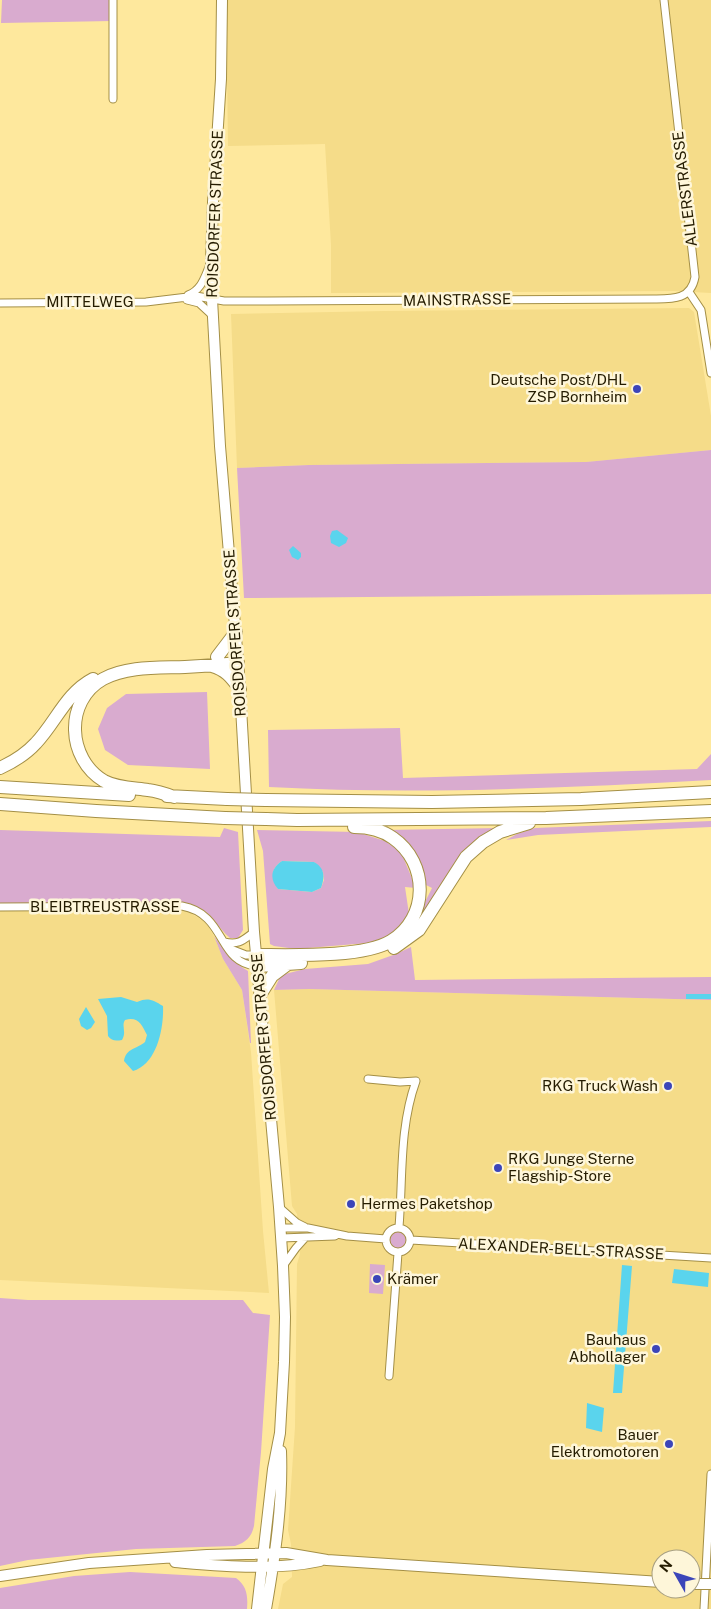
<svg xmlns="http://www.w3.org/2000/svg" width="711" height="1609" font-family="'Public Sans',sans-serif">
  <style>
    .built { fill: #f5dc89; fill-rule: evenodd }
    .green { fill: #d9abcf; fill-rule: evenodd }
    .water { fill: #5ad4ed }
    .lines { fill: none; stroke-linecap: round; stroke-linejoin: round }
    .street-casing { stroke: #a48f46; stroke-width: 9 }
    .secondary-casing { stroke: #a48f46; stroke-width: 12 }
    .highway-casing { stroke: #a48f46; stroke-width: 14 }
    .street { stroke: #fff; stroke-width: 7 }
    .secondary { stroke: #fff; stroke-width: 10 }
    .highway { stroke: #fff; stroke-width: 12 }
    .secondary-bridge-casing { stroke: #a48f46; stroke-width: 12; stroke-linecap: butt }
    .highway-bridge-casing { stroke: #a48f46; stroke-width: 14; stroke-linecap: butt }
    .secondary-bridge { stroke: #fff; stroke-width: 10 }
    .highway-bridge { stroke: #fff; stroke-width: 12 }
    .poi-dot { fill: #3c45b9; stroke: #fef6d9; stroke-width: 2 }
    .labels { text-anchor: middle; stroke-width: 5; stroke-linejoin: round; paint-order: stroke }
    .street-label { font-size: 15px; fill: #251c00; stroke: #fef6d9 }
    .poi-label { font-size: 15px; fill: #251c00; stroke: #fef6d9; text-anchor: end }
  </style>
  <rect width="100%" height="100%" fill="#fee89d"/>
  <!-- built -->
  <path class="built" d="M226,0h485v293l-38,-2 -342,2v-48l-6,-101 -97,2z
    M689,308l5,4 17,104v34l-125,12 -277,3 -72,3 -6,-154 154,-3z
    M0,903h182l15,3 -5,8 13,8 9,14 9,23 19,31 9,62 12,179 6,62 -269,-13z
    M309,989l402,11v609h-433l5,-25 9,-7 -1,-33 -3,-14 7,-103 2,-163 3,-10 -3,-40 -5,-8 -18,-216zM661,1559h30v30h-30z"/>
  <!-- green -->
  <path class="green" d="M2,0h109l1,21 -111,2z
    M711,450v144l-467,4 -7,-130 72,-3 277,-3z
    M207,692l3,77 -82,-4 -23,-15 -7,-21 9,-21 19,-14z
    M400,728l3,50 294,-9 14,-15v26c-147,8 -295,15 -442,7l-1,-57z
    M711,821v6l-173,8 -32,5 11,-6 18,-6z
    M224,828l14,4 5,98 -5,8h-8c-20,-18 -16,-29 -48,-35h-182v-73l220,7z
    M500,828l-28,16 -24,29 -27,46 -4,-1 15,-30 -8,-4 -38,-54z
    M257,830l100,2 28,9 16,11 15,36 -11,-1 4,27 -18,21 -23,8 -72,6 -22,-3 -4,-2 -7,-93zM282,861l32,1 9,10 1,8 -3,8 -9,4 -34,-3c-6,-12 -8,-20 4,-28z
    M214,936c10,14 18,26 34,35l3,72h-1l-8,-53 -19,-31z
    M411,947l4,33 296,-3v23l-402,-11 -35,1 7,-15 24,-6 63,-5 28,-10z
    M389 1240a9 9 0 1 1 18 0a9 9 0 1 1-18 0Z
    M370,1264l15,1 -2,29 -14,-1z
    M0,1298l28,2h215l10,13 17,2 -9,137 -7,74c-3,12 -8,16 -19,20l-99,3 -108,11 -28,6z
    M130,1572l106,6c11,8 12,18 11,31h-247v-21l74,-12z"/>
  <!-- water -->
  <path class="water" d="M337,530l11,8 -2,5 -7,4 -8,-4 -1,-7 2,-5z
    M293,546l8,7v4l-3,3 -6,-3 -3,-7z
    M282,861l32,1c11,6 11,15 7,26l-9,4 -34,-3c-9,-10 -7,-21 4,-28z
    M686,994h25v5h-25z
    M121,997l16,5c11,-5 16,-2 26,4 1,22 -6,58 -30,65l-9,-10c2,-13 13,-12 21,-19l2,-7c-5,-10 -9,-19 -22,-15 -4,6 2,12 -3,20 -7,1 -10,1 -14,-4l-1,-20 -9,-17z
    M86,1007l9,15 -4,6 -4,2 -6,-4 -2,-7z
    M622,1265l10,1 -10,127h-9z
    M674,1269l35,4 -1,14 -36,-4z
    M587,1403l17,5 -2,24 -16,-4z"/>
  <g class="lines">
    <defs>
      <path id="street" d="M113,99v-99
        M689,292l12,18 10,63
        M188,295c13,-5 16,-16 21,-28
        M187,300l12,3 14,13
        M0,303l146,-1 50,-6 28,5h43l387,-2c18,0 37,1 41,-22l-31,-277
        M0,907l182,-1c45,8 35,58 75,60
        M224,942c15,3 18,-1 30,-10
        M228,948l18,7h10
        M368,1079l32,3 16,-1c-17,47 -13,97 -17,146
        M279,1207l18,16 8,4
        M386 1240a12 12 0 1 1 24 0a12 12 0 1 1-24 0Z
        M280,1228h28l39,8 39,3
        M281,1238l54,-2
        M411,1240l300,18
        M283,1266l13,-18 9,-10
        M389,1376l9,-123
        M704,1609l7,-135"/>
      <path id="secondary" d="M222,0l-1,79 -8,123 -2,60 1,37 8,147 19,227 15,259 25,275 4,59 2,51 -1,45 -4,71 -7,36 -16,140
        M175,1562c48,4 98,9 145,-1
        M0,1576l89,-13 118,-8 79,-2 41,7 334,22
        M266,1609c9,-52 17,-105 15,-158"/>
      <path id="highway" d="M217,657l19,-25
        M212,666c14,4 19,11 28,23
        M0,768c13,-6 26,-14 36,-25 20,-21 30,-50 57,-64
        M0,787l129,8
        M167,796l60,3
        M174,797c-8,-3 -17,-6 -26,-7 -14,-2 -31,-2 -44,-9 -37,-22 -40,-80 -1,-102 24,-13 55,-11 82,-12 18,-1 35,-2 53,-4
        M266,800l166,2 149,-3 130,-7
        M0,804l96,7 129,7
        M266,819l31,1 249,-2 165,-7
        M394,948l25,-18 47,-73 17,-15 17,-10 29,-9
        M256,955c34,0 107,3 135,-14 38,-23 38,-78 2,-103 -11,-8 -25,-11 -39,-11
        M257,966l44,-3
        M260,995l12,-19 16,-12"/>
    </defs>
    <!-- street casing -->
    <use href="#street" class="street-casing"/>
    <!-- secondary casing -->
    <use href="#secondary" class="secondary-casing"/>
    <!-- highway casing -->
    <use href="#highway" class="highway-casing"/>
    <!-- street -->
    <use href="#street" class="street"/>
    <!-- secondary -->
    <use href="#secondary" class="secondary"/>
    <!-- highway -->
    <use href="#highway" class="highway"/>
    <defs>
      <path id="secondary-bridge" d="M691,1584h20"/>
      <path id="highway-bridge" d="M227,799l39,1
        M225,818l41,1"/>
    </defs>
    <!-- secondary-bridge casing -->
    <use href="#secondary-bridge" class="secondary-bridge-casing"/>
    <!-- highway-bridge casing -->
    <use href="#highway-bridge" class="highway-bridge-casing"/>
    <!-- secondary-bridge -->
    <use href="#secondary-bridge" class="secondary-bridge"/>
    <!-- highway-bridge -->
    <use href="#highway-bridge" class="highway-bridge"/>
  </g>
  <!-- markers -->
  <g class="poi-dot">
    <circle cx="637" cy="389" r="5"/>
    <circle cx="668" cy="1086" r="5"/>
    <circle cx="498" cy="1168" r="5"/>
    <circle cx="351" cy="1204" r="5"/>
    <circle cx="377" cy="1279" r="5"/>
    <circle cx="656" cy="1349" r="5"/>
    <circle cx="669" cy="1444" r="5"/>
  </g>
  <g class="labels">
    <!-- street labels -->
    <g class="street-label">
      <text transform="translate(685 189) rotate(-97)" y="5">ALLERSTRASSE</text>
      <text transform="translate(215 214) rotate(-88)" y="5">ROISDORFER STRASSE</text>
      <text transform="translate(457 300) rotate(-1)" y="5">MAINSTRASSE</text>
      <text x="90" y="307">MITTELWEG</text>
      <text transform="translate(235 633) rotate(-94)" y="5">ROISDORFER STRASSE</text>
      <text x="105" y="912">BLEIBTREUSTRASSE</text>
      <text transform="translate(264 1037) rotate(-95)" y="5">ROISDORFER STRASSE</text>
      <text transform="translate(561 1249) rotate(3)" y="5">ALEXANDER-BELL-STRASSE</text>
    </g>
    <!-- poi labels -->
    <g class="poi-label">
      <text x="627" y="385">Deutsche Post/DHL<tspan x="627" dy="17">ZSP Bornheim</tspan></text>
      <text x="658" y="1091">RKG Truck Wash</text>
      <text x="508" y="1164" text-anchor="start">RKG Junge Sterne<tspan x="508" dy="17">Flagship-Store</tspan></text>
      <text x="361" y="1209" text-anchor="start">Hermes Paketshop</text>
      <text x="387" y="1284" text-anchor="start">Krämer</text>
      <text x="646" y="1345">Bauhaus<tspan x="646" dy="17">Abhollager</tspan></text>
      <text x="659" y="1440">Bauer<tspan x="659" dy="17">Elektromotoren</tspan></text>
    </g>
  </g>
  <!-- north arrow -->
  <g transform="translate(676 1574) rotate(309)"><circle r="24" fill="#fef6d9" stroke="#a79f82"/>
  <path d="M0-4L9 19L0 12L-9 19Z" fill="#3c45b9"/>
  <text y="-8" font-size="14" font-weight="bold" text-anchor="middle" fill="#251c00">N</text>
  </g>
</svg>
